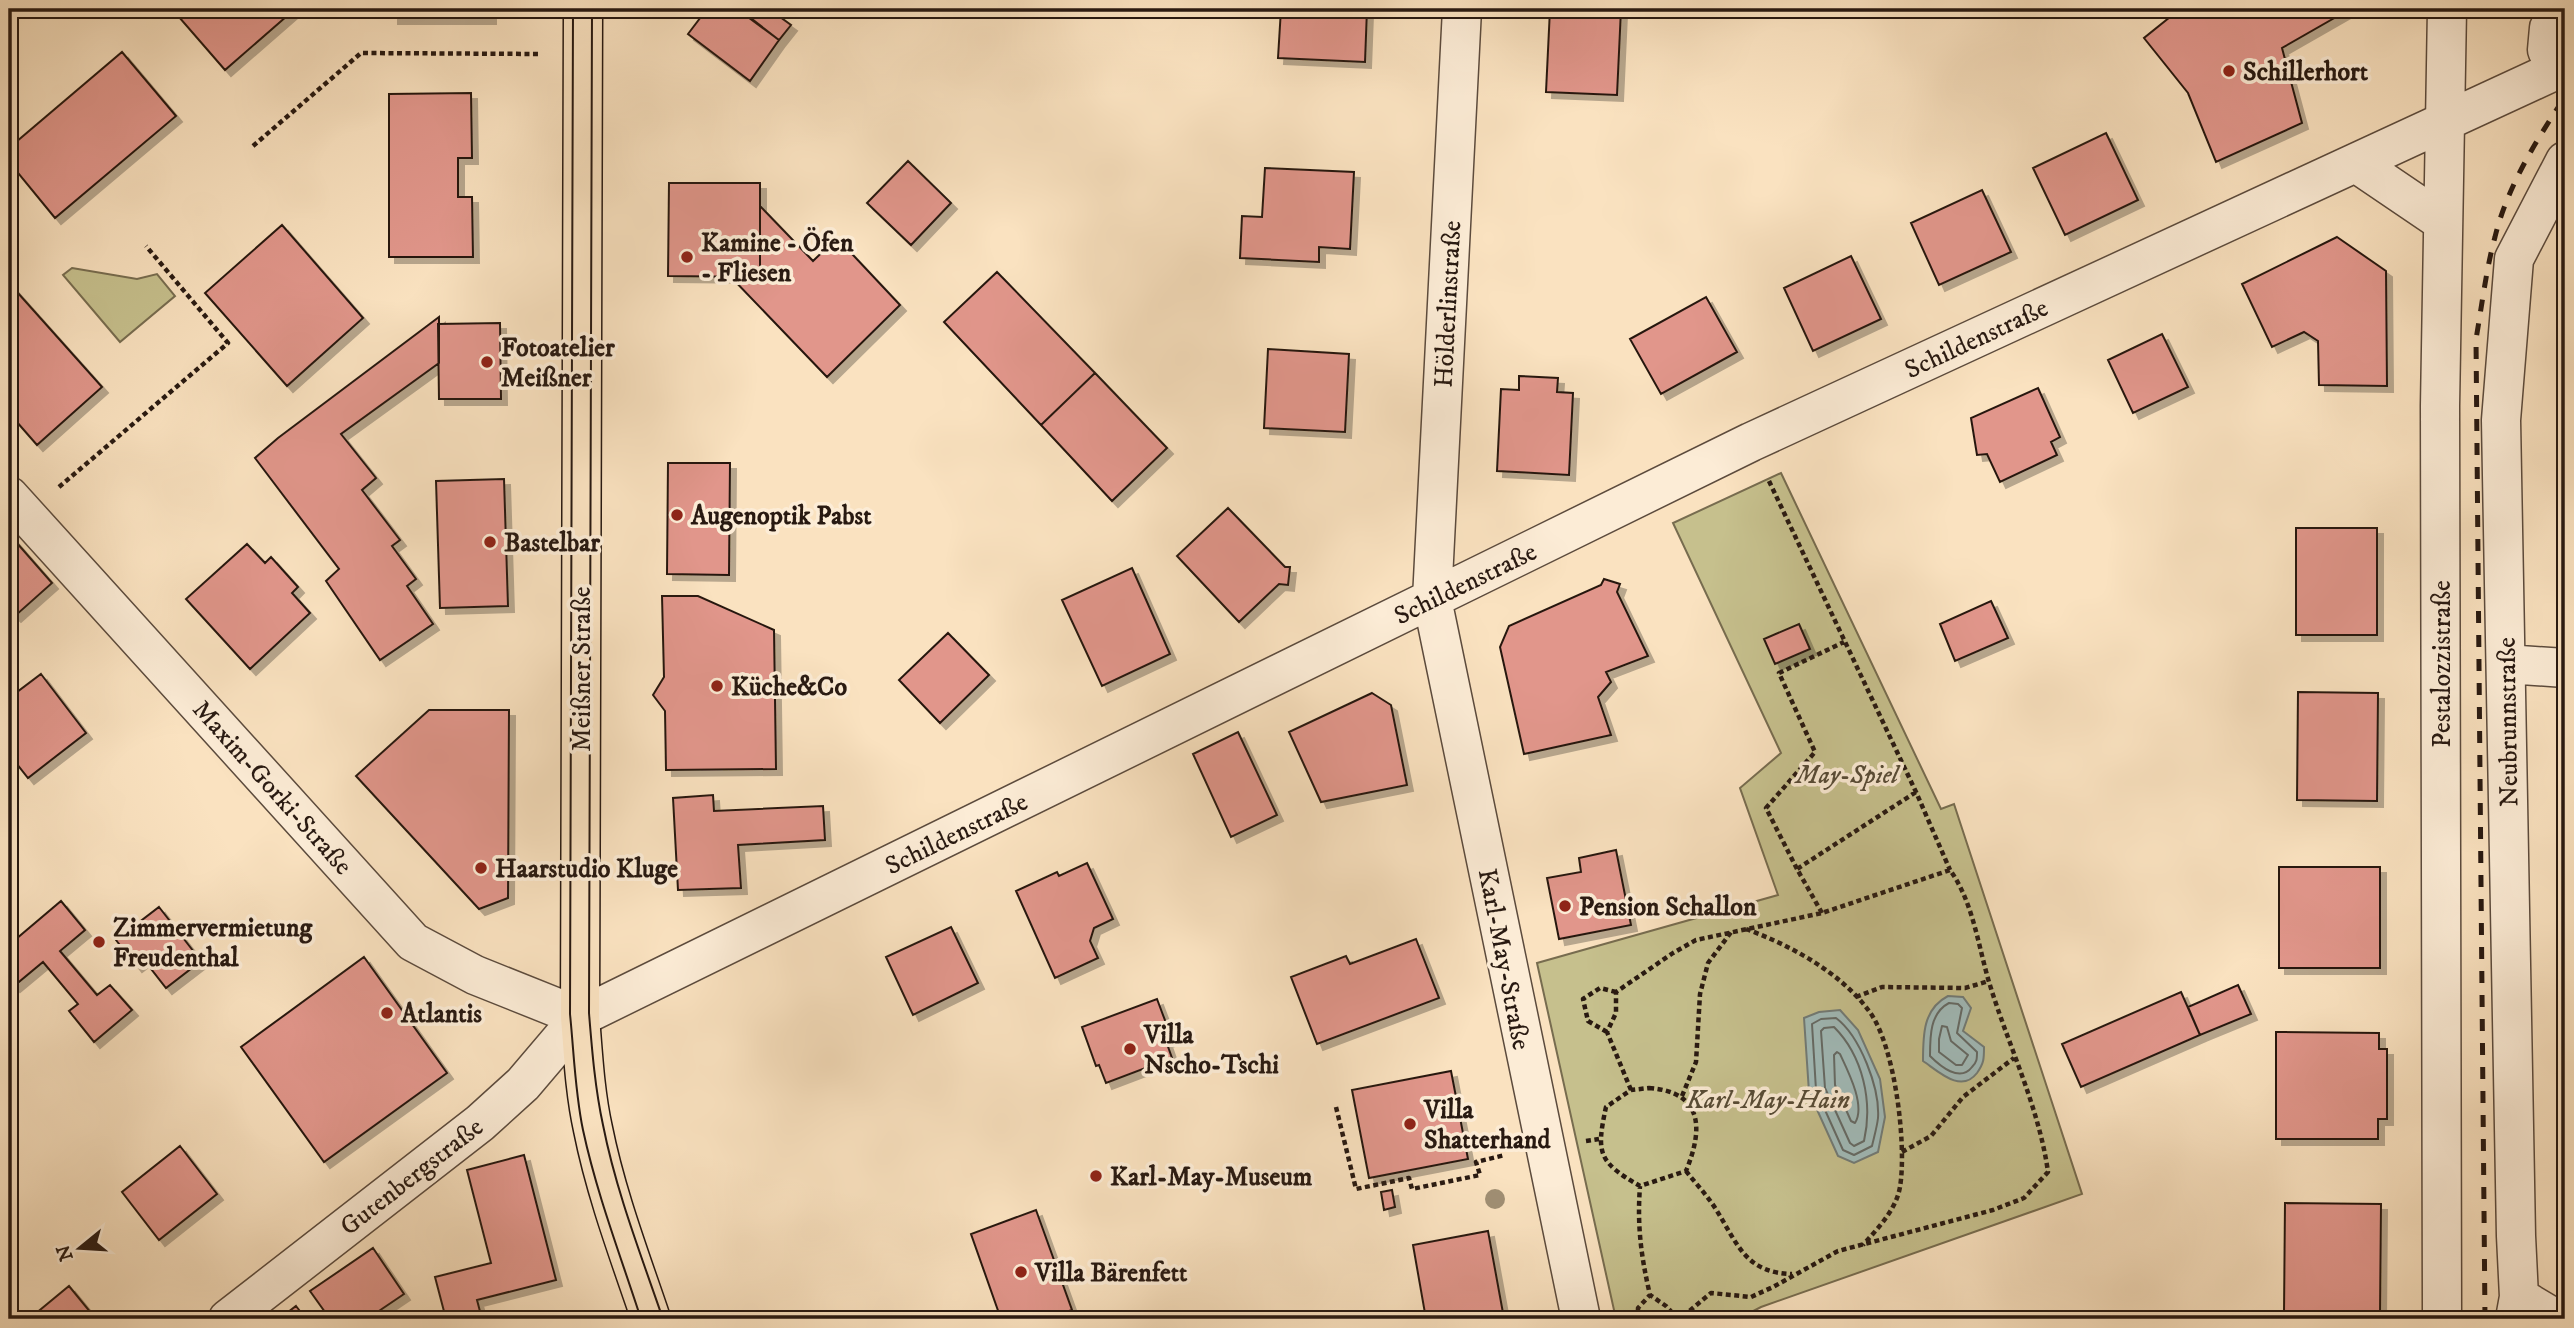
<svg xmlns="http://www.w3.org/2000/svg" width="2574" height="1328" font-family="'IM FELL DW Pica',serif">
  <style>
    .green { fill: #c6c08d; stroke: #776c4f; stroke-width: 2 }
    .water { fill: #a1bcbb; stroke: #717b77; stroke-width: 2 }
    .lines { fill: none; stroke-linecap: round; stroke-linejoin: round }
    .shore { stroke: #646a66; stroke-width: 2 }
    .building { fill: #e1968b; stroke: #281911; stroke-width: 2; filter: url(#shadow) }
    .minor-casing { stroke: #5c4b3d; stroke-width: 41 }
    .major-casing { stroke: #281911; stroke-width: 41 }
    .path { stroke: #281911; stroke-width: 4.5; stroke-dasharray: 5 3.5; stroke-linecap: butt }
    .minor { stroke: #fcecd6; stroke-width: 38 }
    .major { stroke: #fae2c0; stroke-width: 38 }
    .tram { stroke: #281911; stroke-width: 2 }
    .rail { stroke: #281911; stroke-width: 5; stroke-dasharray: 12 12; stroke-linecap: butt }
    .tree { fill: #a08f74 }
    .poi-dot { fill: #8f2418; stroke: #fcecd6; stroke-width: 2.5 }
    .labels { text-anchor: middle; stroke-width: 7; stroke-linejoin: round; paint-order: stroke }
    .poi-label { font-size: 26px; font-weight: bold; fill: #281911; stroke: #fcecd6; text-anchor: start }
    .street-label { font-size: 26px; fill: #281911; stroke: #fcecd6 }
    .park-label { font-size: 26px; font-style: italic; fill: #574b36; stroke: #fcecd6 }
  </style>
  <defs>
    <filter id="shadow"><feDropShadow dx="6" dy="6" stdDeviation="0" flood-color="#0004"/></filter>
  </defs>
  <rect width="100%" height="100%" fill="#fae2c0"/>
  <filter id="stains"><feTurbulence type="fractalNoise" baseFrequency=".00286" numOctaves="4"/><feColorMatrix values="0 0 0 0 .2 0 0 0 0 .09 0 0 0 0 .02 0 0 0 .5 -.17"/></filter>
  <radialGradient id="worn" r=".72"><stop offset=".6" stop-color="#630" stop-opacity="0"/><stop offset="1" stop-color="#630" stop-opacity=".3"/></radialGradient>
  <!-- green -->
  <path class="green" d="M72,268l65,11 20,-5 18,22 -55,46 -57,-67z
    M1781,473l160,336 13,-5 128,390 -321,113 -23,12h-122l-79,-356 241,-68 -38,-107 41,-35 -108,-230z"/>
  <!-- water -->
  <path class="water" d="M1948,996l15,1 8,11 -8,23 21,16c0,12 0,16 -7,26 -16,21 -39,-2 -54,-12 0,-26 0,-52 25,-65z
    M1840,1010l18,20 22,49 5,38 -7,35 -24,11 -16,-7 -29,-64 -5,-74 15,-6z"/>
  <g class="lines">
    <!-- shore -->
    <path class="shore" d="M1949,1003l9,1 4,4 -5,25 20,19c0,7 0,10 -5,15 -12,16 -32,-1 -42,-11 0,-20 0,-43 19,-53z
      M1836,1018c24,18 44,70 42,100 -1,9 -4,19 -6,28l-18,9 -11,-5 -27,-60 -4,-66 9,-5z
      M1942,1026l5,1 4,14 17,14 -6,10h-6l-17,-13v-13z
      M1834,1027c29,29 39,75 30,114l-10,5 -4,-3 -25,-55 -4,-57 3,-3z
      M1837,1052l3,2c8,17 26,52 15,69l-4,-2 -16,-36 -1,-30z"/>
  </g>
  <!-- building -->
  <path class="building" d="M172,9h123l-70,61z
    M392,9h98v9h-98z
    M707,9h30l42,31 -29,41 -62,-47z
    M739,9h30l22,16 -12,15z
    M1281,9h86l-2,53 -87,-4z
    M1550,9h71l-4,86 -71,-3z
    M2180,9h170l-68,39 20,75 -86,39 -28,-69 -44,-55z
    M122,52l54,64 -121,102 -46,-56v-14z
    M471,93l1,65h-14v39h14l1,60h-84v-163z
    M2106,133l32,67 -73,35 -32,-67z
    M908,161l43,42 -40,42 -44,-42z
    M1265,168l89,4 -4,77 -31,-2v15l-79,-4 2,-42 20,1z
    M669,183h91v94l-92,-1z
    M1982,190l29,62 -72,33 -28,-62z
    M760,206l53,55 24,-23 63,67 -73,72 -97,-101 30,1z
    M282,225l81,93 -76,68 -82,-93z
    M2337,237l49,34 1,115 -68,-1 -1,-44 -14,-9 -32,15 -30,-63z
    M1851,256l30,63 -68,32 -29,-63z
    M997,272l98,101 -54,52 -97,-103z
    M9,283l93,104 -65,58 -28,-32z
    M1706,297l31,55 -76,42 -31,-55z
    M439,317v46l-98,71 35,44 -14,12 38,50 -8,6 24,33 -9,7 26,38 -53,36 -54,-79 13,-12 -84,-111 23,-20z
    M500,323l1,76h-62l-1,-75z
    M2162,334l26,53 -55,26 -25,-53z
    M1268,349l81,5 -4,78 -81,-4z
    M1095,373l72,75 -55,53 -71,-76z
    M1519,376l39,2 -1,14 16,1 -4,82 -72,-4 4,-82 18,1z
    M2038,388l22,49 -9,5 6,13 -57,27 -13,-28 -10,1 -6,-37z
    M668,463h62l-1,112 -62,-1z
    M504,479l4,127 -68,2 -4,-127z
    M1228,508l57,59h5l-2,18 -9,-1 -40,38 -62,-66z
    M2296,528h81v107h-81z
    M9,534l43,49 -37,33 -6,-6z
    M247,544l18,19 6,-6 27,30 -6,6 18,20 -60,56 -64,-70z
    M1132,568l38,86 -68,32 -40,-86z
    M1604,579l16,5 -3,8 31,64 -42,16 5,10 -13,15 13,38 -87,19 -24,-107 9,-21 92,-41z
    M662,596h36l76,34 2,139 -110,1 -1,-59 -12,-16 11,-18z
    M1991,601l17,37 -53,23 -15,-37z
    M1799,624l11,25 -35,15 -11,-25z
    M948,633l41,42 -49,48 -41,-43z
    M41,674l45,59 -58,45 -19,-24v-61l4,2z
    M2298,692l80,1 -1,108 -80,-1z
    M1372,693l19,12 16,80 -86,17 -32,-70z
    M2557,707h8v112h-8z
    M429,710h80l-1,188 -29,11 -123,-133z
    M1238,732l39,83 -46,22 -38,-83z
    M713,795l1,16 109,-5 2,34 -87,5 3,43 -63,2 -5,-92z
    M1616,850l15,75 -72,14 -12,-61 34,-6 -2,-14z
    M1087,863l26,56 -19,9 -4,13 8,17 -43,20 -39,-87 41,-19 2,4z
    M2279,867h101v101h-101z
    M61,901l24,29 -25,21 37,44 13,-10 22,25 -38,32 -25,-31 9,-7 -35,-42 -29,24 -5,-6v-35z
    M159,907l42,54 -35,27 -22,-28 -8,6 -20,-26z
    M951,927l27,56 -65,32 -27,-58z
    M1416,939l23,59 -122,46 -26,-67 55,-21 4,8z
    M364,957l83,116 -123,89 -83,-115z
    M2238,985l13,29 -51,21 -12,-28z
    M2181,992l19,43 -119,52 -19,-43z
    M1157,999l15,40 -6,2 6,17 -66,25 -7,-18 -3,1 -14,-39z
    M2276,1032l103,1v16h8v70h-9v20h-102z
    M1451,1071l17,88 -99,19 -17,-88z
    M2557,1074h8v98h-5z
    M180,1146l37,48 -58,46 -37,-48z
    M524,1155l32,125 -79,20 5,19h-36l-11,-42 56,-14 -24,-93z
    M1392,1190l3,17 -11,3 -3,-18z
    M2285,1203l96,1 -1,110 -96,-1z
    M1036,1210l36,100 -27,9h-44l-30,-85z
    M1488,1231l15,82 -37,6h-40l-13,-74z
    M373,1248l31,46 -37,25h-37l-20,-28z
    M69,1286l27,33h-67z
    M296,1306l10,13h-27z"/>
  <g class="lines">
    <defs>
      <path id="minor" d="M1462,9l-30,590 149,720
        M2556,69l-9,-19 2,-22 16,-11
        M2356,163l87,59
        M9,496l404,446 62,33 105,42
        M2506,664l59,4
        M2519,1297l37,22
        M228,1319l252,-196 43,-39 57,-67 1171,-575 814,-376
        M2442,1319l-2,-913 7,-397
        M2515,1319l4,-22 -3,-61 -15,-816 13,-161 51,-98"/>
      <path id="major" d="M583,9l-3,1008c3,37 5,76 13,112 13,65 37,128 58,190"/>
    </defs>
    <!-- minor casing -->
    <use href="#minor" class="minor-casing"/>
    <!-- major casing -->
    <use href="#major" class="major-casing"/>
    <!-- path -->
    <path class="path" d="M253,146l108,-93 179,1
      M1769,481l147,311 34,78
      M59,487l169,-144 -82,-97
      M1797,869l-31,-61 49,-56 -36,-79 65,-31
      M1822,913l-25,-44 119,-77
      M1746,929c44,16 94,43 123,82 26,34 38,134 31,176 -4,23 -22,41 -37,58
      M1856,997l26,-10 83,1 24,-7
      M1607,1032l-19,-11 -5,-22 17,-11 16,4
      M1649,1088c55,4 54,42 37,83l-46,15c-42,-24 -44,-33 -34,-79l25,-17z
      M1631,1090l-24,-58 9,-19v-21l57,-39 23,-13 126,-27 128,-43c23,32 28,75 39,112 19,63 50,125 59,190l-24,26 -31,12 -155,41 -65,36 -22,10 -40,-4 -23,19 -12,5 -10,-11 -16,-11c-9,-39 -13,-69 -10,-109
      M1682,1096l14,-34 4,-68 8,-31 24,-32
      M1336,1107l20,82 53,-11 3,11 68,-14 -4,-13 29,-7
      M1586,1141l13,-2
      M1902,1152l29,-16 32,-39 51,-39
      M1686,1171c10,13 22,25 31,40 21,34 29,62 75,63
      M1638,1319v-11l12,-13"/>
    <!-- minor -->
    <use href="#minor" class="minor"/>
    <!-- major -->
    <use href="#major" class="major"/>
    <!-- tram -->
    <path class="tram" d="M573,9l-3,1005c4,39 5,78 13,116 14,65 38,127 58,189
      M592,9l-3,1004c3,37 6,75 14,112 13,66 38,130 60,194"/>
    <!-- rail -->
    <path class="rail" d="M2485,1319l-9,-980c6,-34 10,-69 19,-102 12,-50 42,-98 70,-140"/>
  </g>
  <!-- trees -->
  <circle class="tree" cx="1495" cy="1199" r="10"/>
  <!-- markers -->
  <g class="poi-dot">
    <circle cx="2229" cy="71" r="7"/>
    <circle cx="687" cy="257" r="7"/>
    <circle cx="487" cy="362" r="7"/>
    <circle cx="677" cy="515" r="7"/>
    <circle cx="490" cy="542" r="7"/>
    <circle cx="717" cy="686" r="7"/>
    <circle cx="481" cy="868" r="7"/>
    <circle cx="1565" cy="906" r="7"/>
    <circle cx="99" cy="942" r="7"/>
    <circle cx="387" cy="1013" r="7"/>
    <circle cx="1130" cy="1049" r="7"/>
    <circle cx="1410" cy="1124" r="7"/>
    <circle cx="1096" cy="1176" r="7"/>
    <circle cx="1021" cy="1272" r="7"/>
  </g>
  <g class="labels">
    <!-- poi labels -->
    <g class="poi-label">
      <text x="2243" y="80">Schillerhort</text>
      <text x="701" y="251">Kamine - Öfen<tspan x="701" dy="30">- Fliesen</tspan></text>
      <text x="501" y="356">Fotoatelier<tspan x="501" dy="30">Meißner</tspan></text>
      <text x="691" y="524">Augenoptik Pabst</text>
      <text x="504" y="551">Bastelbar</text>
      <text x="731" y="695">Küche&amp;Co</text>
      <text x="495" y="877">Haarstudio Kluge</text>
      <text x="1579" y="915">Pension Schallon</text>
      <text x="113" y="936">Zimmervermietung<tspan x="113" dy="30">Freudenthal</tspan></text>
      <text x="401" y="1022">Atlantis</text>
      <text x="1144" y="1043">Villa<tspan x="1144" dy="30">Nscho-Tschi</tspan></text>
      <text x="1424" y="1118">Villa<tspan x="1424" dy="30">Shatterhand</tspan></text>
      <text x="1110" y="1185">Karl-May-Museum</text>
      <text x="1035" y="1281">Villa Bärenfett</text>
    </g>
    <!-- street labels -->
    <g class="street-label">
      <text transform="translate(1447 304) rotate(-87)" y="9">Hölderlinstraße</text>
      <text transform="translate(1976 338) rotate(-25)" y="9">Schildenstraße</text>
      <text transform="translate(1465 583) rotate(-26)" y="9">Schildenstraße</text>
      <text transform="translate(2441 664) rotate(-90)" y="9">Pestalozzistraße</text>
      <text transform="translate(581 669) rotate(-90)" y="9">Meißner Straße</text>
      <text transform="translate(2507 722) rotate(-91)" y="9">Neubrunnstraße</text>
      <text transform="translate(273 787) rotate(48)" y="9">Maxim-Gorki-Straße</text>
      <text transform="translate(956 833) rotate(-26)" y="9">Schildenstraße</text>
      <text transform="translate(1505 959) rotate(79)" y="9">Karl-May-Straße</text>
      <text transform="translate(411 1176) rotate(-38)" y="9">Gutenbergstraße</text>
    </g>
    <!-- park labels -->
    <g class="park-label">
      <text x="1847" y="783">May-Spiel</text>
      <text x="1768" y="1108">Karl-May-Hain</text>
    </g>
  </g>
  <!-- margin -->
  <rect width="2574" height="1328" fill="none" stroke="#fae2c0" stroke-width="35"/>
  <rect x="10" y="10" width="2553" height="1307" fill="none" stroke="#281911" stroke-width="3.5"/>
  <rect x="18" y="18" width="2539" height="1293" fill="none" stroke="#281911" stroke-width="2"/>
  <!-- north arrow -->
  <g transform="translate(80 1248) rotate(252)" stroke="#fcecd6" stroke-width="5" paint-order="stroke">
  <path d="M0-5L12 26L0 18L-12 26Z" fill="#281911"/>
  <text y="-10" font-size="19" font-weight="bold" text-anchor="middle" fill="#281911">N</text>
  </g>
  <rect width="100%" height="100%" filter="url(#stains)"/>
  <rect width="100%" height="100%" fill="url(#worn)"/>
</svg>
